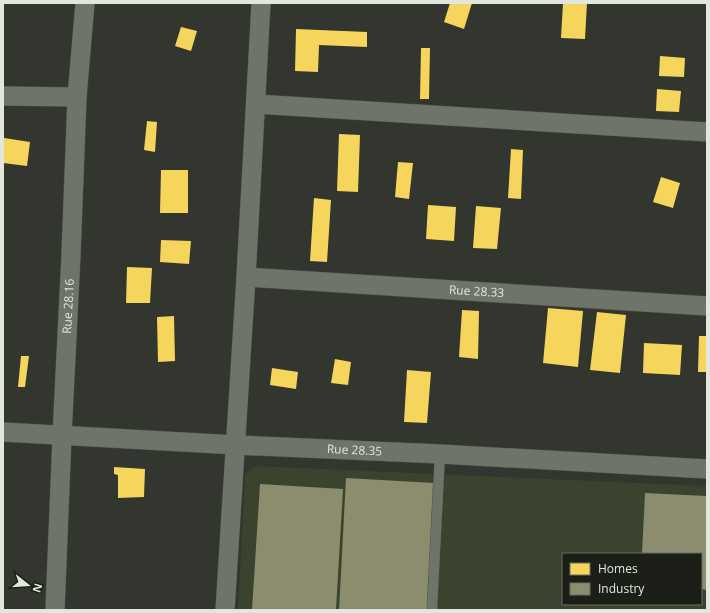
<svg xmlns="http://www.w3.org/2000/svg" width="710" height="613" font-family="'Open Sans',sans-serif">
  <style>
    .built { fill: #39432e; fill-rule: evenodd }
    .homes { fill: #f6d55c }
    .industry { fill: #8c8c6e }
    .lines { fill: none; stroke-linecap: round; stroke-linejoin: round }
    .lane-casing { stroke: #4e514b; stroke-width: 11 }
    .street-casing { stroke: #4e514b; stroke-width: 20 }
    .lane { stroke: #6e7468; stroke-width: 10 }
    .street { stroke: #6e7468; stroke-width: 19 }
    .labels { text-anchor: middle; stroke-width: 4; stroke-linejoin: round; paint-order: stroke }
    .street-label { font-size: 12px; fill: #e1e7dc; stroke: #1c1f18 }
  </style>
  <rect width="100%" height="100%" fill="#32362e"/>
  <!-- built -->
  <path class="built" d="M256,466l451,20v124h-469l7,-136zM563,554h138v50h-138z"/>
  <!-- homes -->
  <path class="homes" d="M450,3h22l-8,26 -20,-7z
    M563,3h24l-2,36 -24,-1z
    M181,27l16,4 -6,20 -16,-5z
    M296,29l71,3v15l-48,-2 -1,27 -23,-1z
    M421,48h9l-1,51h-9z
    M660,56l25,2 -1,19 -25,-1z
    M657,89l24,2 -2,21 -23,-1z
    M147,121l10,1 -2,30 -11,-2z
    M339,134l21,1 -2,57 -21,-1z
    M4,138l26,4 -3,24 -24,-3z
    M511,149l12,1 -2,49 -13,-1z
    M398,162l15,1 -4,36 -14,-2z
    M161,170h27v43h-28z
    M661,177l19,6 -7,25 -20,-6z
    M314,198l17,2 -4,62 -17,-1z
    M428,205l28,2 -2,34 -28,-2z
    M476,206l25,2 -4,41 -24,-1z
    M161,240l30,1 -2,23 -29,-2z
    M127,267l25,1 -2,35h-24z
    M548,308l35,3 -5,56 -35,-4z
    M462,310l17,1 -1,48 -19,-2z
    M597,312l29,3 -6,58 -30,-3z
    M174,316l1,45 -17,1 -1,-45z
    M699,336h8v36h-9z
    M644,343l38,2 -2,30 -37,-2z
    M21,356h8l-4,31h-7z
    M335,359l16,3 -3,23 -17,-2z
    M272,368l26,4 -2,17 -26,-4z
    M407,370l24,2 -4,51 -23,-1z
    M114,467l31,2 -1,28 -26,1v-23l-4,-1z"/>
  <!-- industry -->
  <path class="industry" d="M346,478l88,5 -7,127h-88z
    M260,484l83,5 -7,121h-84z
    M645,493l62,3v94l-6,-1v-35h-59z"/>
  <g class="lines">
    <defs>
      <path id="lane" d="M432,610l8,-156"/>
      <g id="street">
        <path d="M3,96l74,1"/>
        <path d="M256,104l451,28"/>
        <path id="s1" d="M246,277l461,29"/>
        <path id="s2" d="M3,432l233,13 204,9 267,15"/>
        <path id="s3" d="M55,610l7,-174 9,-181 6,-158 8,-94"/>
        <path d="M225,610l21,-333 15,-274"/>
      </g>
    </defs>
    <!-- lane casing -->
    <use href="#lane" class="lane-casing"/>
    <!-- street casing -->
    <use href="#street" class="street-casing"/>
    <!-- lane -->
    <use href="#lane" class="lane"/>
    <!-- street -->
    <use href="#street" class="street"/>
  </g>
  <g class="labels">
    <!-- street labels -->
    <g class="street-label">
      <text dy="4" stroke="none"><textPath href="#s1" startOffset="231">Rue 28.33</textPath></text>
      <text dy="4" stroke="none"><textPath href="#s3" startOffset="304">Rue 28.16</textPath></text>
      <text dy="4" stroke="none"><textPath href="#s2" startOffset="352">Rue 28.35</textPath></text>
    </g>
  </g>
  <!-- border -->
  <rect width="710" height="613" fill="none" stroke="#e1e7dc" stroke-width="8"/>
  <!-- legend -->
  <rect x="562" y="553" width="140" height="52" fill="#1c1f18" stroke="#6b6f66"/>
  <rect x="570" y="563" width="20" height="12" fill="#f6d55c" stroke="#6b6f66"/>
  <text x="598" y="573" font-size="12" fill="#e1e7dc">Homes</text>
  <rect x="570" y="583" width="20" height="12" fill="#8c8c6e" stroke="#6b6f66"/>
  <text x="598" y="593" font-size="12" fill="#e1e7dc">Industry</text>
  <!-- north arrow -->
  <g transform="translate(28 585) rotate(107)" stroke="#1c1f18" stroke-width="3" paint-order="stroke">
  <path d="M0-3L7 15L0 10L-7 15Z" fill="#e1e7dc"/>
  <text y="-6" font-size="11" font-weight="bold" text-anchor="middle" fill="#e1e7dc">N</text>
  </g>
</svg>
